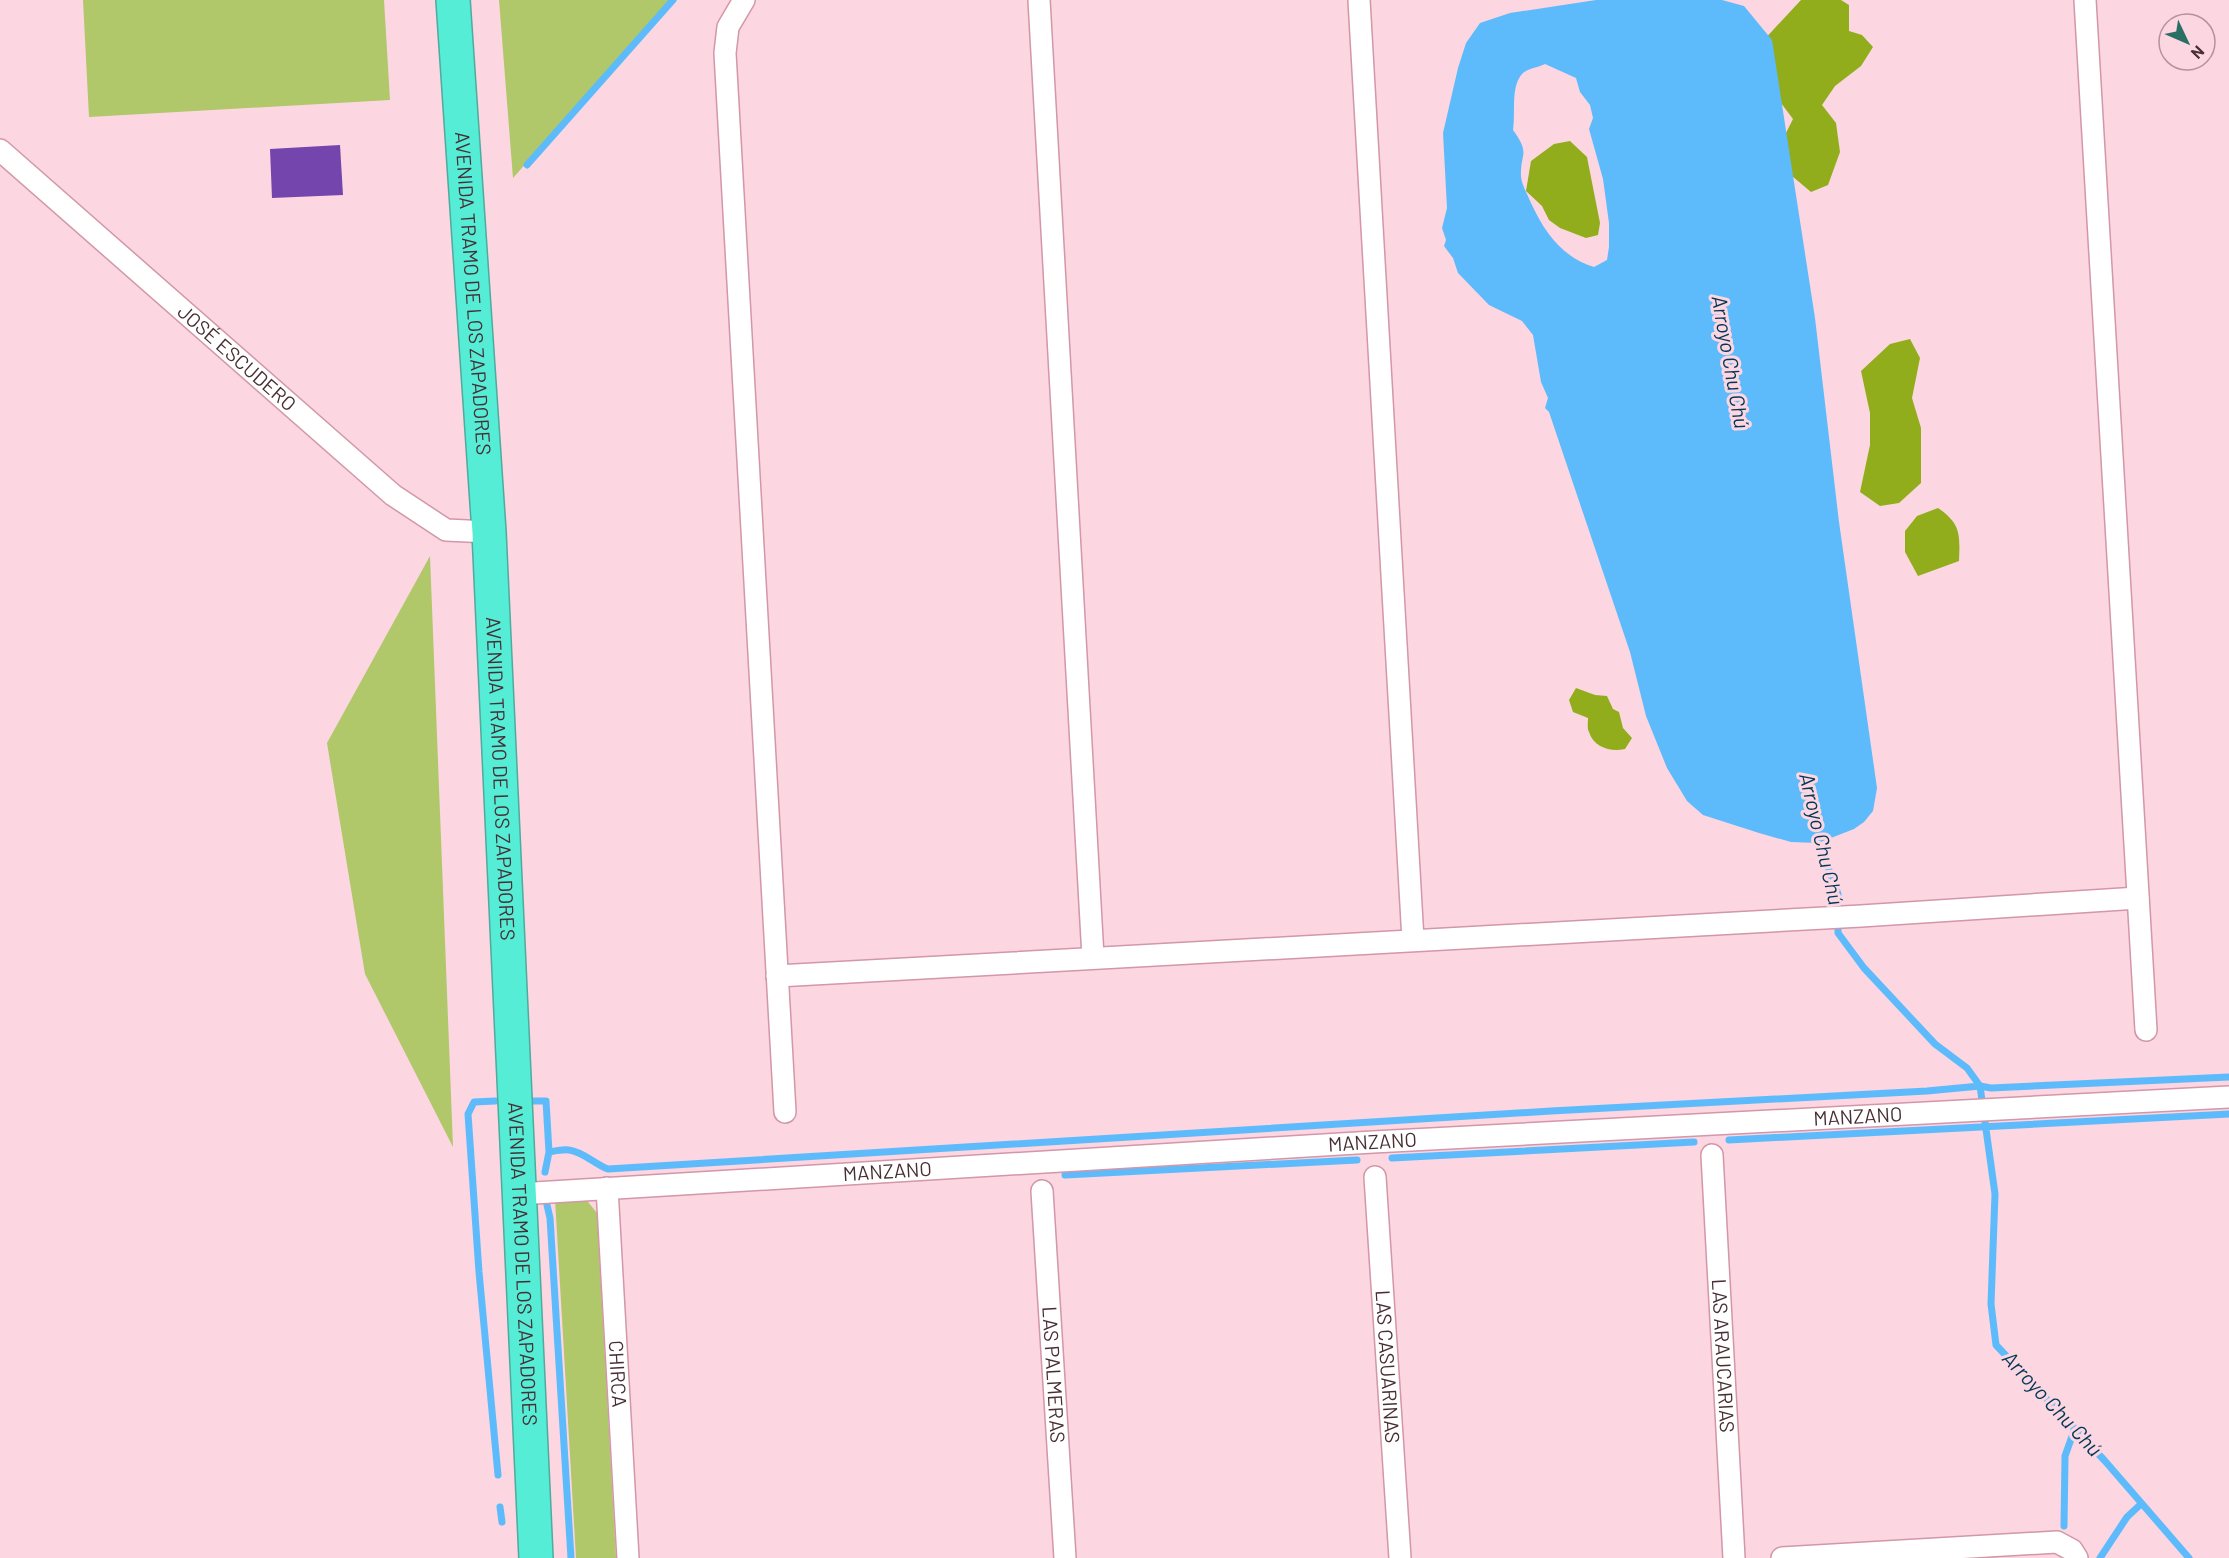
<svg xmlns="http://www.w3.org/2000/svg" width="2229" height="1558" font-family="Barlow,sans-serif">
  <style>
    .green { fill: #b0c76a }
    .forest { fill: #91ad1c }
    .water { fill: #5dbbfb; fill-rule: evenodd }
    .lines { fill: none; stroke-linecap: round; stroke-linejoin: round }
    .stream { stroke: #5dbbfb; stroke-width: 7 }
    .building { fill: #7345ad }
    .street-casing { stroke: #d297a8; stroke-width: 24 }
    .highway-casing { stroke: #50aa9e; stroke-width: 36 }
    .street { stroke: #fff; stroke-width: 21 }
    .highway { stroke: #55edd6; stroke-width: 33 }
    .labels { text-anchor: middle; stroke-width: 6; stroke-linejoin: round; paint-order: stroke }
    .street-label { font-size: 20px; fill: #472f35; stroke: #fcd6e0 }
    .water-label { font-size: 21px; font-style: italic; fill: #003656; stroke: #fcd6e0 }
  </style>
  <rect width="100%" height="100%" fill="#fcd6e0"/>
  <!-- green -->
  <path class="green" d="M83,0h301l6,100 -301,17z
    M499,0h171l-157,178z
    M430,556l23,591 -88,-173 -38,-231z
    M584,1197l13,16 19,345h-40l-21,-359z"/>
  <!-- forest -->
  <path class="forest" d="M1801,0h40l8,5v26l13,4 11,12 -12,19 -26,20 -13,19 14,18 4,29 -12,33 -17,7 -25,-21 -8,-22 15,-30 -18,-24 -14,-52z
    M1570,141l17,16 13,66 -2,12 -12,3 -26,-10 -11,-8 -7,-14 -16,-15 5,-30 23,-17z
    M1910,339l10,19 -8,40 9,30v55l-22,20 -19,3 -20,-14 10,-47v-32l-9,-42 29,-27z
    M1938,508c23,16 22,26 21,53l-41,15 -13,-24v-21l12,-15z
    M1576,688l19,7 12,1 6,13 6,3 4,16 9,10 -7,11c-14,3 -31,-1 -36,-17 -2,-3 -1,-10 -1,-14l-15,-6 -4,-12z"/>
  <!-- water -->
  <path class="water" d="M1596,0h126l22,6 28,34 43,278 24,204 38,266 -4,23 -9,11 -10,7 -36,14 -27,-1 -32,-9 -56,-18 -16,-14 -20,-33 -21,-52 -16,-64 -81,-240 -4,-4 3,-10 -7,-16 -8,-47 -11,-14 -33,-16 -31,-32 -5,-15 -9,-12 2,-6 -4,-12 5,-20 -4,-75 15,-65 8,-25 14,-20 30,-10zM1545,64l31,14 4,14 10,13 3,13 -4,11 14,50 6,44v24l-2,13 -13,7c-32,-10 -49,-34 -63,-64 -3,-7 -9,-18 -10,-26 -1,-25 10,-22 -8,-47 3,-18 -3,-44 10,-57 4,-4 16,-6 22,-9z"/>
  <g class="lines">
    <!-- stream -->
    <path class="stream" d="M527,165l146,-165
      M1816,836l22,58v39l26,35 71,76 32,24 13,18 15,108 -4,110 5,41 109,116 84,97
      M495,1101l-21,1 -6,12 11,158 19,203
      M533,1101h13l3,51c6,-1 14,-3 20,-2 15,2 25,14 39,19l943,-58 376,-20 53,-5 11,2 238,-11
      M1729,1140l500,-26
      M1392,1158l302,-16
      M545,1172l4,-20
      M1065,1175l292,-15
      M547,1205l3,13 21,340
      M500,1507l2,15
      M2064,1526l1,-70 10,-28
      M2100,1558l27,-41 14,-13"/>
  </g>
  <!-- building -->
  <path class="building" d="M340,145l3,50 -71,3 -2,-49z"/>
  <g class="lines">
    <defs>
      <g id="street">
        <path d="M744,0l-16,27 -3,26 60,1059"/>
        <path d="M1039,0l54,957"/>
        <path d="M1359,0l54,940"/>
        <path d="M2085,0l61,1030"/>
        <path id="s1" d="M0,150l393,345 53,35 43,2"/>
        <path d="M777,976l1084,-60 277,-18"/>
        <path id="s2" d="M1712,1155l22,403"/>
        <path id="s3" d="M1375,1177l25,381"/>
        <path id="s4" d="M607,1188l21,370"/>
        <path id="s5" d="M1042,1191l23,367"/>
        <path id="s6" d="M518,1194l855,-52 856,-45"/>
        <path d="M1782,1558l275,-16 15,8 5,8"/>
      </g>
      <g id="highway">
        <path id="s7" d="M453,0l36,532 47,1026"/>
      </g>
    </defs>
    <!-- street casing -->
    <use href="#street" class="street-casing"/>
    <!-- highway casing -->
    <use href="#highway" class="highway-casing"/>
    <!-- street -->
    <use href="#street" class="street"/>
    <!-- highway -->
    <use href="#highway" class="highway"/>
  </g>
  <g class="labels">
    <!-- street labels -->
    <g class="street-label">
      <text dy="7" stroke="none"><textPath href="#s7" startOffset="294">AVENIDA TRAMO DE LOS ZAPADORES</textPath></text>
      <text dy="7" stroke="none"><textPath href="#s1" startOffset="315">JOSÉ ESCUDERO</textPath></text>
      <text dy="7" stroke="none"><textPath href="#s7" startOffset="780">AVENIDA TRAMO DE LOS ZAPADORES</textPath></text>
      <text dy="7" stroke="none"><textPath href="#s6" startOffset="1342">MANZANO</textPath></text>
      <text dy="7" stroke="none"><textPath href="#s6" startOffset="856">MANZANO</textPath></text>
      <text dy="7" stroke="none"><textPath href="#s6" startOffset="370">MANZANO</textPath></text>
      <text dy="7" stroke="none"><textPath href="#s7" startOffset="1266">AVENIDA TRAMO DE LOS ZAPADORES</textPath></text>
      <text dy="7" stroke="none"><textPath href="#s2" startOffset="201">LAS ARAUCARIAS</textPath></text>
      <text dy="7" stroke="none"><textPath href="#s3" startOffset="190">LAS CASUARINAS</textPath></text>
      <text dy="7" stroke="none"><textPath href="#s4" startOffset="186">CHIRCA</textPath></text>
      <text dy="7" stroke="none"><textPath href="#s5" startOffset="184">LAS PALMERAS</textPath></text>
    </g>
    <!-- water labels -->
    <g class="water-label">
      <text transform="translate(1730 362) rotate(80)" y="7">Arroyo Chu Chú</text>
      <text transform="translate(1821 839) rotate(77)" y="7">Arroyo Chu Chú</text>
      <text transform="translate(2052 1404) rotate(47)" y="7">Arroyo Chu Chú</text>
    </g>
  </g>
  <!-- north arrow -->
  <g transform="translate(2187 42) rotate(134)"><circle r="28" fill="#fcd6e0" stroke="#b4939c" stroke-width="1.5"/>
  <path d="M0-4.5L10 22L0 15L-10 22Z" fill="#2a6f64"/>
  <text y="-9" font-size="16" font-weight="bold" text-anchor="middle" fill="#472f35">N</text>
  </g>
</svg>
